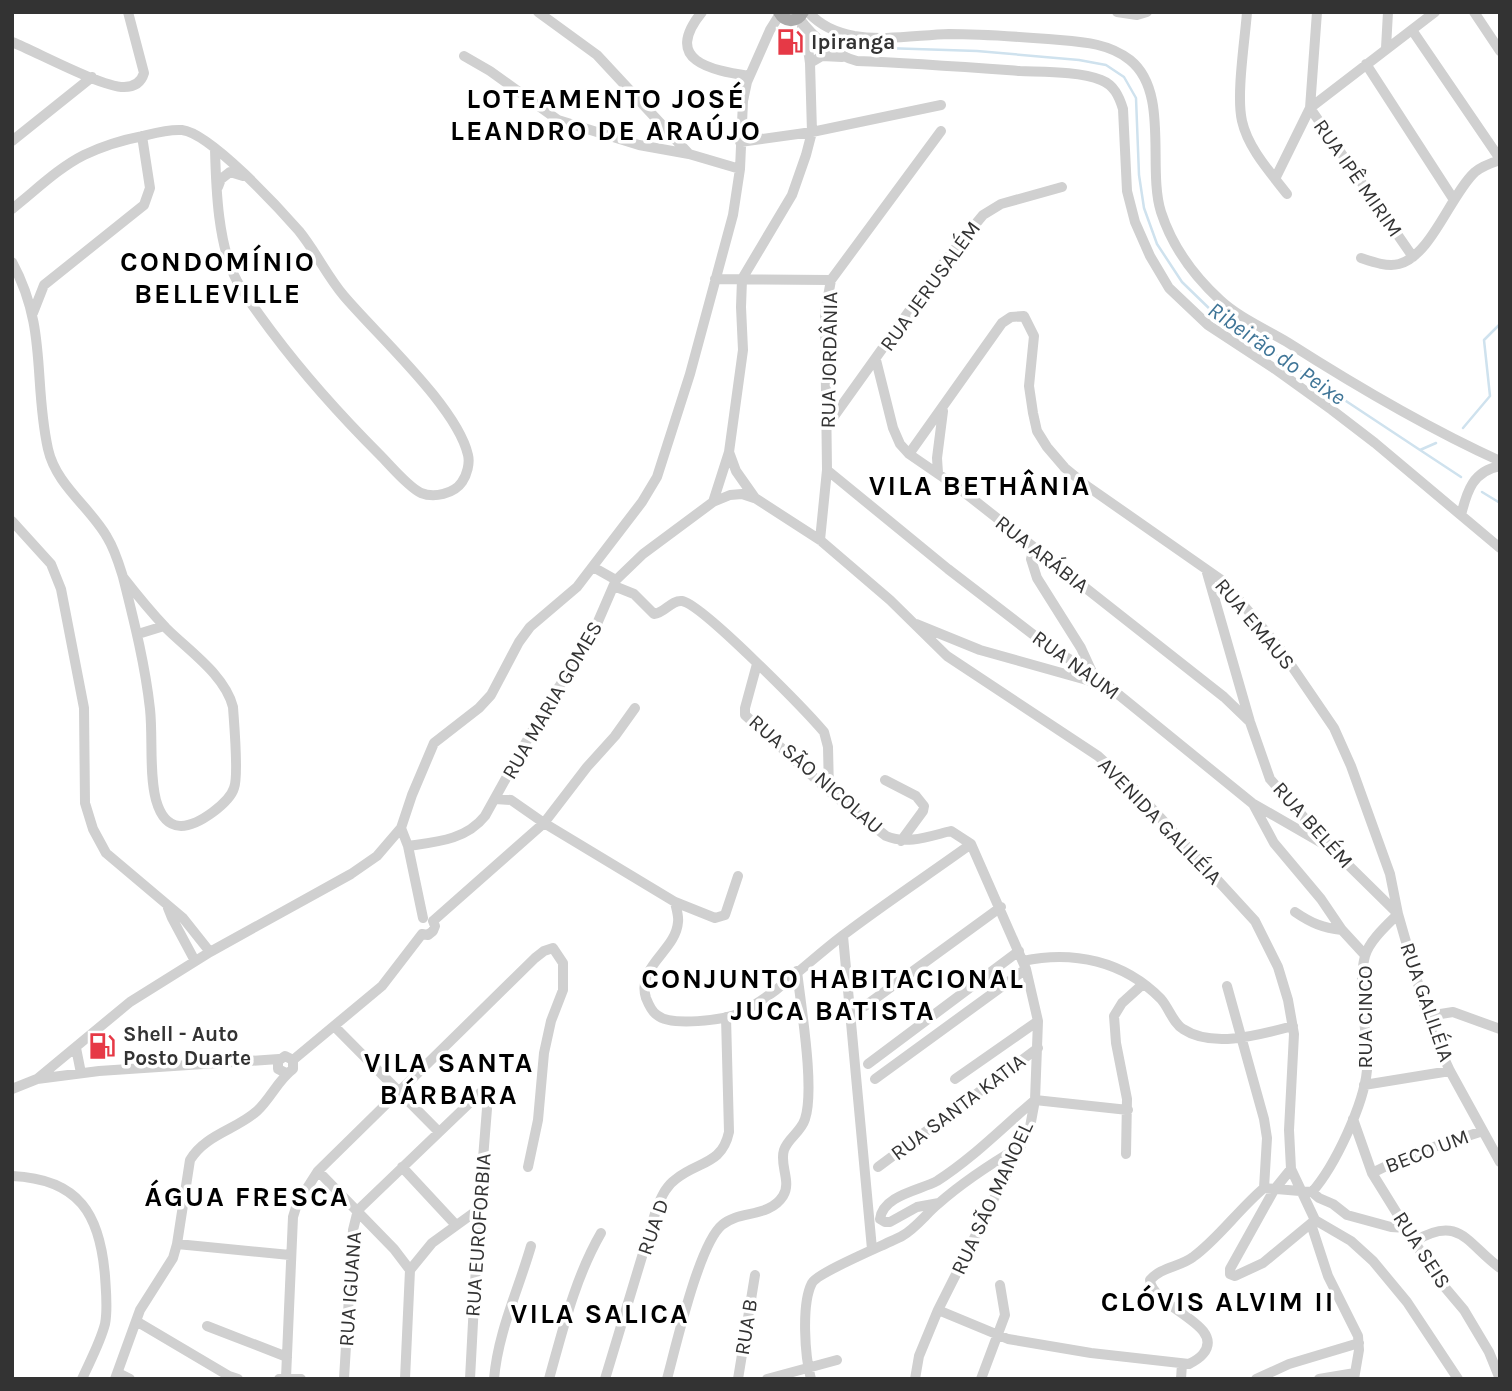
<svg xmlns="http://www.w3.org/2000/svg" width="1512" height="1391" font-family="Karla,sans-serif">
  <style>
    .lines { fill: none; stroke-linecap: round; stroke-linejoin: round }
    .stream { stroke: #cfe2ee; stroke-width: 2.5 }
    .minor { stroke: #d0d0d0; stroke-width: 10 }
    .major { stroke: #ababab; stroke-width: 12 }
    .labels { text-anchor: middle; stroke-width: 7; stroke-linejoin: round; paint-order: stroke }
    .poi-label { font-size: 21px; font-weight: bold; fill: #333; stroke: #fff; text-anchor: start }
    .street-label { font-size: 21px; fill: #333; stroke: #fff }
    .water-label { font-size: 23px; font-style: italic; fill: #3f7597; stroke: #fff }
    .district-label { font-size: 28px; font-weight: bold; letter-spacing: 2px; fill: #000; stroke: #fff }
  </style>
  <rect width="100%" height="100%" fill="#fff"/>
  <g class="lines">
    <!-- stream -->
    <path class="stream" d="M854,47l123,4 102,9 27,5 18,12 12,21 3,77 5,33 13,36 25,38 34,33 204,135 16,-7
      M1463,428l27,-32 -6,-56 16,-16
      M1420,450l41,27
      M1482,492l18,11"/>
    <!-- minor -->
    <path class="minor" d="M538,12l59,43 92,99 51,15
      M702,12c-40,49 9,58 47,64
      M808,12c13,14 27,20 46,24 29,5 65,-1 95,-2 37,0 74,3 111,6 25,2 50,4 70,20 40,32 17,108 31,152 11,34 33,64 59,88 18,17 45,29 67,42 69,44 138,85 213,119
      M1117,12l20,3 10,-3
      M1247,12c-2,28 -11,83 -5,109 6,27 28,51 45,73
      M1317,12l-7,96 103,149
      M1474,12l26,39
      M799,18c14,19 35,37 58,43 54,2 108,6 163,10 23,1 59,0 81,9 13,5 18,16 22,29l4,82 8,31 15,34 19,32 39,37 67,44 57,41 43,33 125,105
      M1412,30l88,129
      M12,42c25,10 89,45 112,45 10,0 17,-4 20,-14l-16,-61
      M1386,48l2,-36
      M464,56l26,15 68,49 81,25 50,9
      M810,63l12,-7 20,1
      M1366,64l88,136
      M12,141l80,-64
      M740,142l72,-10 129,-27
      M1275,179l35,-71 125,-96
      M218,187l3,-8 9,-7 13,4
      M12,209c23,-18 46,-41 72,-54 19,-9 38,-15 59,-19 12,-3 26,-7 39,-6 28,3 97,78 117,101 17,21 28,45 45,65 33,39 113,111 124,159 2,8 -1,20 -6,27 -8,12 -28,16 -41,11 -13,-6 -31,-28 -41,-38 -39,-39 -75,-79 -108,-123 -12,-16 -25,-33 -35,-51 -19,-35 -21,-92 -22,-132
      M1361,258c12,4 26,9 38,6 32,-8 52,-70 76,-92 7,-6 16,-9 25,-12
      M12,262c36,66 21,120 36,187 8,36 42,58 59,88 8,13 12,27 16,40
      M715,279l116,1
      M33,313l11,-28 100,-80 6,-17 -8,-52
      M876,360l17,68 7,16 9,10 51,35 264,208 26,25
      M827,426l118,-165 38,-46 18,-11 61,-17
      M729,452l7,19 19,27 65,42 70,60 57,56 151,100 36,33 121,132 23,46 10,33 6,34 -5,96 2,39 24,51
      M909,454l93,-131 9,-6 13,-1 10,20 -5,50 4,27 4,18 10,16 18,21 22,18 136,95 55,65 56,82 17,38 39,108 8,40 34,118 18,39 50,91
      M827,470l121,99 100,77 44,27 160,130 80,46
      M938,473l-1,-15 6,-47
      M713,502l16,-50 14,-102 -2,-43 1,-28 50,-84 14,-40 6,-23 -2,-69 -4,-28 -4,-8
      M1461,515c6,-24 12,-44 39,-49
      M12,521l39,43 10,25 23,119 1,95 8,26 13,24 77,65 27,34
      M820,540l7,-70 -2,-157 6,-33 110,-149
      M1034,548l-3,11 6,19 44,70 11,24
      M593,567l23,13
      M1206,569l44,153 20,57 62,70 66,65
      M123,577c14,18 28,35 43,51 23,23 59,47 67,79 1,16 6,69 1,81 -3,10 -13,18 -21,24 -23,17 -47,24 -57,-12 -7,-26 -3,-63 -6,-91 -5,-45 -16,-88 -27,-132z
      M614,586l20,8 20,20c11,-1 17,-14 28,-13 20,3 124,110 142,131l4,15 1,44
      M916,624l64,26 121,34
      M138,634l26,-8
      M757,664l-12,44v7l84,76 57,45c21,9 44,0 65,-5l20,13 55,125 12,52 -3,79 -5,27 -92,183 -19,46 -4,23
      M885,780l31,16 8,10 -1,5 -22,30
      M495,799l16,1 33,23 131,79 40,16 10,-3 13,-39
      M1253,804l21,39 47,56 21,31 23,25
      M408,846c28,-4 58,-6 77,-30l60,-108 45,-68 26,-60 27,-26 70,-52 17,-7 12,-1 12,4
      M675,902c1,6 4,14 3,20 -2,29 -42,44 -32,76 2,5 6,14 11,17 14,12 67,5 83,-2 37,-19 69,-52 102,-77 42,-32 86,-61 129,-92
      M168,908l4,10 23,43
      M1295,912c16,11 28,16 47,18
      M423,918l-15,-72 -7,-18 11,-33 22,-52 45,-35 12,-13 28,-53 11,-15 47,-40 65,-85 15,-25 33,-103 43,-159 7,-46 3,-68 4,-19 23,-52 10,-16
      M433,921l111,-98 43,-56 28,-31 20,-28
      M422,934l6,1 5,-4 2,-5 -2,-5
      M843,936l29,313
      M1023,961c50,-11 101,0 138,38 8,9 12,24 22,30 30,20 79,5 110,-3
      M1227,986l37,133 3,19 -3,50 48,4c23,-26 52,-88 55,-122 2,-35 -11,-80 -2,-114 4,-15 22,-31 33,-42
      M865,1006l136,-99
      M1428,1016l25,-4 47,17
      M334,1026l105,106
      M76,1048l5,25
      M293,1060l89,-74 40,-52
      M868,1064l151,-113
      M286,1073l-8,-4v-8l7,-5 8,4
      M37,1079l93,-77 80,-50 141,-78 26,-18 24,-28
      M875,1079l151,-110
      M955,1079l83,-58
      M1364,1085l86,-14
      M12,1089l25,-10 62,-8 180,-12
      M1353,1119l19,54 65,105 27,32 25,42 11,27
      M1126,1154l1,-55 -11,-56 -2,-27 8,-13 21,-19
      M402,1167l53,57
      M878,1167l160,-119
      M1291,1169l-17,21 -44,79v5l5,2 28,-13 52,-43
      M318,1171l76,78 16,21
      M1372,1173l37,-18 74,-24
      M12,1176c67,3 88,38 93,100 1,16 3,33 0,48 -5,19 -15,37 -23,55
      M1312,1192l7,6 14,6 14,11 44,12 16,1
      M939,1203l-22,4 -27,15h-5l-5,-3c3,-24 41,-29 57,-38 35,-22 67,-55 98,-81l93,10
      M1315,1220l36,21 22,20 34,41 51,77
      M1311,1224l17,52 30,60 1,14 -5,29
      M1415,1241c45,-27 52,3 85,27
      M177,1244l113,11
      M938,1310l70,29 83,14 98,11c6,-3 10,-5 14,-10 24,-29 -51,-47 -53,-74 11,-13 30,-13 43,-23 24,-17 46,-48 71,-69
      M136,1321l93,55 9,3
      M207,1326l80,31
      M118,1373l12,6
      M286,1378l7,-161 4,-13 21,-33 217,-213 9,-7 9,-3 10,15v27l-12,31 -7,32 -6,67 -10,47
      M115,1379l25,-69 33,-52 4,-14 13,-84c16,-26 46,-30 67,-49 14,-13 21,-31 36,-42v-9
      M279,1379h22
      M344,1379l9,-149 5,-20 122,-117 6,-3 2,6 -9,113 -9,170
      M405,1379l5,-109 22,-27 47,-34
      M494,1379c4,-47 24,-88 37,-133
      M549,1379c14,-50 26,-101 52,-146
      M605,1379l52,-172c5,-11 9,-21 19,-28 22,-18 46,-14 53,-47l-3,-115
      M667,1379c9,-33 32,-135 55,-154 17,-15 47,-7 61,-29 9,-14 -4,-31 1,-46 4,-12 17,-18 21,-31 10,-30 -4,-112 -8,-148
      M738,1379l17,-104
      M767,1379l70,-19
      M811,1379c-6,-22 -10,-75 1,-96 6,-11 75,-39 90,-47 13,-7 24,-22 36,-32 25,-22 54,-41 83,-58
      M981,1379l24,-64 -5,-30
      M1181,1379l1,-15
      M1256,1379l33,-15 70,-21
      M1319,1379l36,-6"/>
    <!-- major -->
    <path class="major" d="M779,12c6,11 18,11 24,0"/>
  </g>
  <!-- icons -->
  <defs>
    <symbol id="fuel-bare" viewBox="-9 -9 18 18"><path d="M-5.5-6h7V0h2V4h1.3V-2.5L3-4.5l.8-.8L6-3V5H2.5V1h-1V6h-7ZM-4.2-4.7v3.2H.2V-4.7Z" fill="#e63946" stroke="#fff" stroke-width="2.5" paint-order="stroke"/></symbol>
  </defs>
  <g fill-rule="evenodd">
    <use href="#fuel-bare" x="771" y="23" width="38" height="38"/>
    <use href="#fuel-bare" x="83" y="1027" width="38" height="38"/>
  </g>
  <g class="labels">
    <!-- poi labels -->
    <g class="poi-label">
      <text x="811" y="49">Ipiranga</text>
      <text x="123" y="1041">Shell - Auto<tspan x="123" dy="24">Posto Duarte</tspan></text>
    </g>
    <!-- street labels -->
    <g class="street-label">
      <text transform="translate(1358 178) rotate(55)" y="7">RUA IPÊ MIRIM</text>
      <text transform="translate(930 286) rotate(-54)" y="7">RUA JERUSALÉM</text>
      <text transform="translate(829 360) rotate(-89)" y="7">RUA JORDÂNIA</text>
      <text transform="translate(1042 554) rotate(38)" y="7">RUA ARÁBIA</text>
      <text transform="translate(1255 624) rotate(50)" y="7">RUA EMAUS</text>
      <text transform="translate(1076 665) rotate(36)" y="7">RUA NAUM</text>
      <text transform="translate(552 700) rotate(-60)" y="7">RUA MARIA GOMES</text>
      <text transform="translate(816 774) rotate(41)" y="7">RUA SÃO NICOLAU</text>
      <text transform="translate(1160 821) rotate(46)" y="7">AVENIDA GALILÉIA</text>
      <text transform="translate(1313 825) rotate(48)" y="7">RUA BELÉM</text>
      <text transform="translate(1427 1002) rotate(71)" y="7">RUA GALILÉIA</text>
      <text transform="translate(1365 1017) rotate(-90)" y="7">RUA CINCO</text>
      <text transform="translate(958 1107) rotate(-37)" y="7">RUA SANTA KATIA</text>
      <text transform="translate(1427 1151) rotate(-21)" y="7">BECO UM</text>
      <text transform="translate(992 1198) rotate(-65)" y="7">RUA SÃO MANOEL</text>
      <text transform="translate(653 1227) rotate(-71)" y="7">RUA D</text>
      <text transform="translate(478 1235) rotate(-86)" y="7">RUA EUROFORBIA</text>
      <text transform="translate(1422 1250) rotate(57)" y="7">RUA SEIS</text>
      <text transform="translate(350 1289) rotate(-86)" y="7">RUA IGUANA</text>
      <text transform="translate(746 1327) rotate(-81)" y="7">RUA B</text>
    </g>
    <!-- water labels -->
    <g class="water-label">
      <text transform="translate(1277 353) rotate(35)" y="8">Ribeirão do Peixe</text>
    </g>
    <!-- district labels -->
    <g class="district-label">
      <text x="606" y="108">LOTEAMENTO JOSÉ<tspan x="606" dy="32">LEANDRO DE ARAÚJO</tspan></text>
      <text x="218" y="271">CONDOMÍNIO<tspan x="218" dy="32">BELLEVILLE</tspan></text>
      <text x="980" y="495">VILA BETHÂNIA</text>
      <text x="833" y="988">CONJUNTO HABITACIONAL<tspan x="833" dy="32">JUCA BATISTA</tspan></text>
      <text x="449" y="1072">VILA SANTA<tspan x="449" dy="32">BÁRBARA</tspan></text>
      <text x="247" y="1206">ÁGUA FRESCA</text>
      <text x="1218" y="1311">CLÓVIS ALVIM II</text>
      <text x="600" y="1323">VILA SALICA</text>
    </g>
  </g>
  <!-- border -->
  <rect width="1512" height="1391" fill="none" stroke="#333333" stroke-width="28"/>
</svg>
